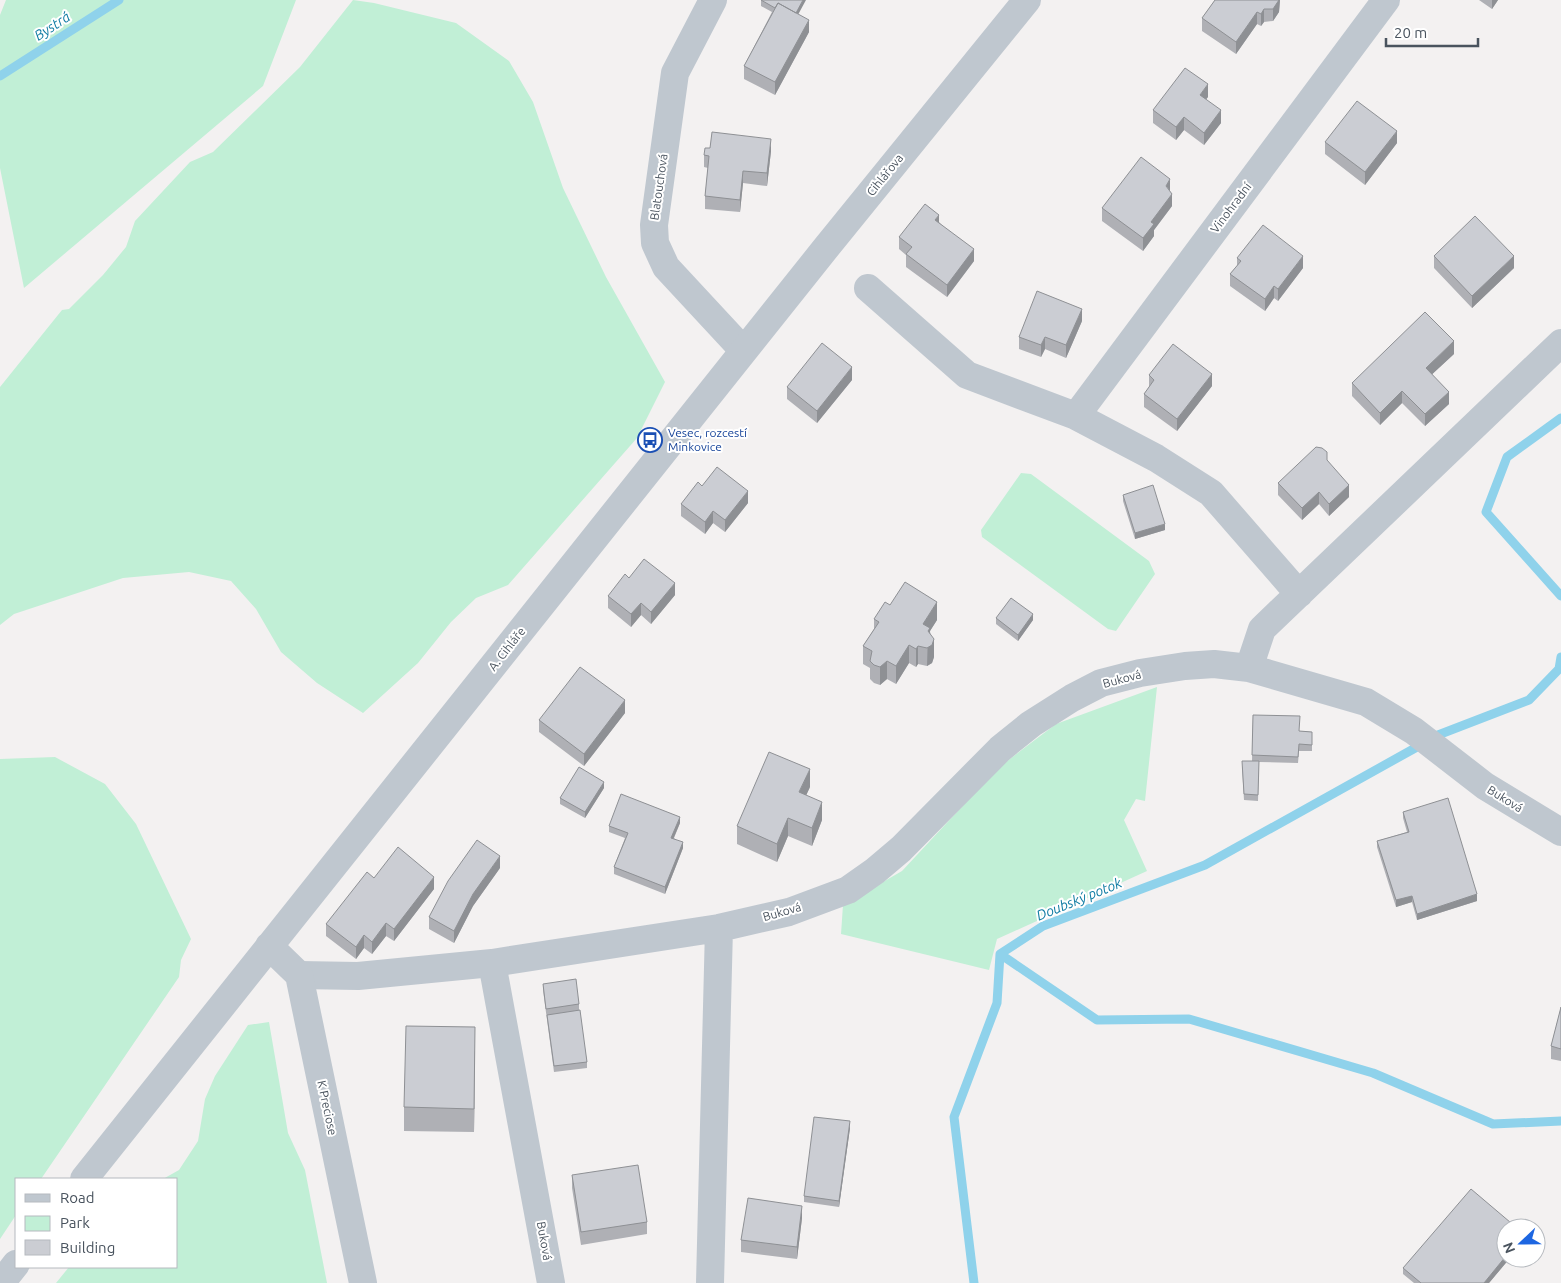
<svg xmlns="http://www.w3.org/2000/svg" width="1561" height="1283" font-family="Ubuntu,sans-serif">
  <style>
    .green { fill: #c1efd6 }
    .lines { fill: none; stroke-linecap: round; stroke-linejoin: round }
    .stream { stroke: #8fd2eb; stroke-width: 9 }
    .minor { stroke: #bfc7cf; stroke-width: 28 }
    .tertiary { stroke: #bfc7cf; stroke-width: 28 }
    .wall { fill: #afb0b5 }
    .shaded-wall { fill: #8e9094 }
    .building { fill: #cbcdd3; stroke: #8e9094 }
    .labels { text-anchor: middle; stroke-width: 4; stroke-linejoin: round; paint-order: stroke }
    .street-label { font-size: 12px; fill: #49535e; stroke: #fff }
    .transit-label { font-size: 12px; fill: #164399; stroke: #fff; text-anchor: start }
    .water-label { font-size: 14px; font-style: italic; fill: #0f7ba3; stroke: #fff }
  </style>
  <rect width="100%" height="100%" fill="#f3f1f1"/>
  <!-- green -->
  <path class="green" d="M6,0h290l-33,86 -239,202 -24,-120v-153z
    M353,0l21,3 82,20 53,38 24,41 30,86 43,89 59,105 -28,56 -129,147 -32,13 -25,24 -33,41 -55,50 -46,-30 -36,-31 -25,-43 -25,-28 -42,-9 -66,6 -109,36 -14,11v-238l62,-77 7,-1 34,-34 23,-28 9,-26 55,-59 23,-10 87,-85z
    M1021,473l10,1 118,87 6,13 -39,57 -8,-2 -126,-92 -1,-7z
    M1157,687l-12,114 -9,-2 -12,21 23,51 -150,68 -8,31 -148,-36 2,-29 59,-34 96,-103 58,-44z
    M55,757l50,27 31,40 55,115 -10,21 -2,17 -138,202h-25v36l-16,24v-480z
    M269,1022l19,111 17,37 22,113h-271l13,-16h107v-88h-13l16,-9 19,-29 7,-42 10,-23 33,-51z"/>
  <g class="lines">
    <!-- stream -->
    <path class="stream" d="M0,76l119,-76
      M1561,418l-54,39 -21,55 75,84
      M1438,735l91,-35 30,-31 2,-12
      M1000,954l97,66 92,-1 184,54 120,51 68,-3
      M974,1283l-20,-166 43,-114 3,-49 43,-28 162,-61 212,-118"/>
    <!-- minor -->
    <path class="minor" d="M713,0l-38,73 -21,152 1,18 11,24 77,83
      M868,288l99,87 109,41 80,42 55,35 88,101
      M1076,416l310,-416
      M1249,668l13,-39 299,-286
      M492,963l59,320
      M299,975l59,1 134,-13 227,-35 70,-16 59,-22 27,-19 26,-22 99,-100 31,-25 41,-26 29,-15 39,-10 45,-7 29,-2 35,4 117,34 48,29 71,55 76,46
      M710,1283l9,-355"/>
    <!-- tertiary -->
    <path class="tertiary" d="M269,946l30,29 64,308
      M84,1179l741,-930 202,-249
      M1,1283l15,-19"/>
  </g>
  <!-- wall -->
  <path class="wall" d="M761,0l37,14 11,18 -34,63 -31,-16v-13l28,-54 -11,-6z
    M1215,0h65l-1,12 -6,9 -9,1 -3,4 -4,-2 -21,30 -34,-23v-13z
    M1479,0h19l-6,9z
    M1208,97l-2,2 15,24 -17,22 -20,-15 -8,10 -23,-17v-13z
    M1325,142l72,1 -32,42 -40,-31z
    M771,151l-4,35 -24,-3 -3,29 -35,-3v-13l3,-28 -4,-1v-12z
    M1170,191l2,15 -18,24v6l-11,15 -41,-30v-13z
    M939,222l35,39 -27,36 -41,-30v-12l-7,-6v-12z
    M1434,256l80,12 -42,40 -38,-40z
    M1237,258l66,10 -25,33 -4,-3 -9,13 -35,-25v-12l7,-8z
    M1082,321l-16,37 -21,-9 -4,8 -22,-8v-12z
    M1454,354l-22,20 17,30 -24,22 -23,-23 -22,22 -28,-29v-13z
    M1149,375l63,11 -35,45 -33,-24v-13l5,-7z
    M852,380l-35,43 -30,-24v-12z
    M1327,460l22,37 -20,19 -10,-12 -17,16 -24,-25v-12z
    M702,486l46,17 -23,29 -12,-9 -8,11 -24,-18v-12z
    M1123,495l42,35 -30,9 -12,-38z
    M629,578l46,17 -24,29 -10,-9 -10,12 -23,-19v-12z
    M996,618l37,2 -15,21 -22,-17z
    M874,619l63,1 -7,11 4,26 -2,6 -5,3 -9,-2 -2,3 -7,-4 -13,21 -9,-5 -7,6 -6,-2 -4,-4v-11l-7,-4v-18l11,-17z
    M625,713l-41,53 -45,-34v-12z
    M1253,715l46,16 13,1v19h-13l-1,12 -39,-1 -1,39 -14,-1 -2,-33 10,-6z
    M810,787l-4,8 16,25 -10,26 -24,-10 -11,26 -40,-18v-18z
    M604,788l-19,30 -25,-14v-6z
    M1403,812l74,89 -60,19 -5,-18 -16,5 -19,-60v-6l30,-9 -4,-14z
    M680,823l-6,15 9,10 -18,46 -51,-20v-7l11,-29 -16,-6v-6z
    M500,868l-27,38 -19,37 -25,-14v-12z
    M374,878l60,11 -40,52 -8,-5 -14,18 -8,-6 -8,11 -30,-23v-12z
    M543,984l36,20v6l8,52v6l-33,4 -11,-82z
    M1561,1007v54l-10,-2v-13z
    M475,1051l-1,81 -70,-1v-24z
    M850,1128l-11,79 -35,-5v-6z
    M572,1175l75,47v12l-66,11 -9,-57z
    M802,1218l-5,41 -56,-7v-12z
    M1510,1258l-21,25h-75l-11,-9v-6z"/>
  <!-- shaded-wall -->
  <path class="shaded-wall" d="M803,0h3l-13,24v-6z
    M1277,0h3l-1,12 -6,9v-12z
    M1492,0h6l-6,9z
    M1264,9v13l-3,4v-12z
    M1257,12v12l-21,30v-12z
    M809,20v12l-34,63v-13z
    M1208,84v13l-8,10v-12z
    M1221,110v13l-17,22v-12z
    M1184,117v13l-8,10v-13z
    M1397,131v12l-32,42v-13z
    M771,139v12l-4,35v-13z
    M743,171v12l-3,29v-12z
    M1170,179v12l-4,-5z
    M1172,194v12l-18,24v6l-11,15v-13l8,-16z
    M939,215v12l-4,-7z
    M974,249v12l-27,36v-12z
    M1303,256v12l-25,33v-12z
    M1514,256v12l-42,40v-12z
    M1274,286v12l-9,13v-12z
    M1082,309v12l-16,37v-13z
    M1045,337v12l-4,8v-12z
    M1454,341v13l-28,26v-12z
    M852,367v13l-35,43v-12z
    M1212,374v12l-35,45v-12z
    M1402,391v12l-22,22v-12z
    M1449,392v12l-24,22v-12z
    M1349,485v12l-20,19v-12z
    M748,491v12l-23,29v-12z
    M1319,492v12l-17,16v-12z
    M713,511v12l-8,11v-12z
    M1165,524v6l-30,9v-6z
    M675,583v12l-24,29v-12z
    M937,602v18l-7,11v15l4,-7v18l-2,6 -5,3 1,-32 -5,-10z
    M641,603v12l-10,12v-13z
    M1033,614v6l-15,21v-6z
    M909,645v18l-13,21v-18z
    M918,646v18l-2,3v-18z
    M887,661v18l-7,6v-18z
    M625,700v13l-41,53v-12z
    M810,769v18l-11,24v-19z
    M604,782v6l-19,30v-6z
    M822,802v18l-10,26v-18z
    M680,817v6l-9,21v-6z
    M788,818v18l-11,26v-18z
    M683,842v6l-18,46v-7z
    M500,856v12l-27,38 -19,37v-12l19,-37z
    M434,877v12l-40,52v-12z
    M1477,894v7l-60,19v-6z
    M1412,896v6l-16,5v-7z
    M386,923v13l-14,18v-12z
    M364,935v13l-8,11v-12z
    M475,1027v24l-1,81v-23z
    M850,1121v7l-11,79v-6z
    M802,1206v12l-5,41v-12z
    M1506,1256v2h4l-21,25h-5z"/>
  <!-- building -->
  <path class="building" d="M761,0h42l-7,13 -18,-10 -3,5z
    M1215,0h64l-6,9h-9l-3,5 -4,-2 -21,30 -34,-24z
    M778,3l31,17 -34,62 -31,-16z
    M1185,68l23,16 -8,11 21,15 -17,23 -20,-16 -8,10 -23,-17z
    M1357,101l40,30 -32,41 -40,-30z
    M712,132l59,7 -4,34 -24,-2 -3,29 -35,-4 4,-40 -5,-1 1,-7h5z
    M1141,157l29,22 -4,7 6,8 -21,28 3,2 -11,14 -41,-30z
    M925,204l14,11 -4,5 39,29 -27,36 -41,-31 6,-7 -13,-10z
    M1475,216l39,40 -42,40 -38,-40z
    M1263,225l40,31 -25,33 -4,-3 -9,13 -35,-25 11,-13 -4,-3z
    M1037,291l45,18 -16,36 -21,-8 -4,8 -22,-8z
    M1425,312l29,29 -28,27 23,24 -24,22 -23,-23 -22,22 -28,-30z
    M822,343l30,24 -35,44 -30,-24z
    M1173,344l39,30 -35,45 -33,-25 10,-14 -5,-5z
    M1316,447l6,1 5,4v8l22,25 -20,19 -10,-12 -17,16 -24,-25z
    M717,467l31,24 -23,29 -12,-9 -8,11 -24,-18 17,-22 4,4z
    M1153,485l12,39 -30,9 -12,-38z
    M644,559l31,24 -24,29 -10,-9 -10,11 -23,-18 17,-22 4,4z
    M905,582l32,20 -14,22 7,4 -2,3 6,8 -2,6 -5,3 -9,-2 -2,3 -7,-4 -13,21 -9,-5 -7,6 -6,-2 -4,-4 2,-10 -9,-5 16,-24 -5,-3 11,-17 5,3z
    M1011,598l22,16 -15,21 -22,-17z
    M580,667l45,33 -41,54 -45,-34z
    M1253,715l47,1 -1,15 13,1v13l-13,-1 -1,13 -46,-2z
    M769,752l41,17 -11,23 23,10 -10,26 -24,-10 -11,26 -40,-18z
    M1242,761h17l-1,34 -14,-1z
    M579,767l25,15 -19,30 -25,-14z
    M621,794l59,23 -9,21 12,4 -18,45 -51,-20 14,-34 -19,-7z
    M1448,798l29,96 -60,20 -5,-18 -16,4 -19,-59 32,-9 -6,-20z
    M477,840l23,16 -27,38 -19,37 -25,-14 19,-36z
    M398,847l36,30 -40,52 -8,-6 -14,19 -8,-7 -8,12 -30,-23 41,-52 7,6z
    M576,979l3,25 -33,5 -3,-25z
    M1561,1007v42l-10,-3z
    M580,1010l7,52 -33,4 -7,-51z
    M406,1026l69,1 -1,82 -70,-2z
    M814,1117l36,4 -11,80 -35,-5z
    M638,1165l9,57 -66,10 -9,-57z
    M1471,1189l46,39h-11v28l-22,27h-63l-18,-15z
    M748,1198l54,8 -5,41 -56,-7z"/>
  <!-- icons -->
  <defs>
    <symbol id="bus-ring" viewBox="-11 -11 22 22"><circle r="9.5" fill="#fff" stroke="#1a4fb4" stroke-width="1.5"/><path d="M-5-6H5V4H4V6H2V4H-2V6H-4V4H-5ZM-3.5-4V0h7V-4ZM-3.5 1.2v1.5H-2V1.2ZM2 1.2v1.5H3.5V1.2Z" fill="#1a4fb4"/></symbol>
  </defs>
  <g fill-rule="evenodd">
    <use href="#bus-ring" x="636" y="426" width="28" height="28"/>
  </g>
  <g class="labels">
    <!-- street labels -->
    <g class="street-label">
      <text transform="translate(885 175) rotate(-51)" y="4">Cihlářova</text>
      <text transform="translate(659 187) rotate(-82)" y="4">Blatouchová</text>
      <text transform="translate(1231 208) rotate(-53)" y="4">Vinohradní</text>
      <text transform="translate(507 649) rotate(-52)" y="4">A. Cihláře</text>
      <text transform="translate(1122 679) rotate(-15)" y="4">Buková</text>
      <text transform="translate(1505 799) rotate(32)" y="4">Buková</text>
      <text transform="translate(782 912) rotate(-16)" y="4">Buková</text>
      <text transform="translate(327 1108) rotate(78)" y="4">K Preciose</text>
      <text transform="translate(544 1241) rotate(80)" y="4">Buková</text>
    </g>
    <!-- transit labels -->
    <g class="transit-label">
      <text x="668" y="437">Vesec, rozcestí<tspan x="668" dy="14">Minkovice</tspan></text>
    </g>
    <!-- water labels -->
    <g class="water-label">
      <text transform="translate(52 26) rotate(-33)" y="5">Bystrá</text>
      <text transform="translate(1079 899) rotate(-22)" y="5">Doubský potok</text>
    </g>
  </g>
  <!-- legend -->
  <rect x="15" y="1178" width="162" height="90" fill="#ffffff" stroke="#b6babf"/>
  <rect x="25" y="1194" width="25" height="8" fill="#bfc7cf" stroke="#b6babf"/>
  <text x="60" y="1203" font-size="15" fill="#49535e">Road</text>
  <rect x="25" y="1216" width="25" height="15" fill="#c1efd6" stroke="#b6babf"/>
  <text x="60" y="1228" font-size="15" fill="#49535e">Park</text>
  <rect x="25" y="1240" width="25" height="15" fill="#cbcdd3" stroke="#b6babf"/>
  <text x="60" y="1253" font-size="15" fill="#49535e">Building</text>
  <!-- north arrow -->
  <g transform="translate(1521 1243) rotate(248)"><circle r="24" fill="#ffffff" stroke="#b6babf"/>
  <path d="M0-4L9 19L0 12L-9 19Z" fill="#1d66e1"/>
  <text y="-8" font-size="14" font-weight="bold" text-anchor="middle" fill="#49535e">N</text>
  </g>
  <!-- scale -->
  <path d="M1386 38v8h92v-8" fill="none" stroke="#49535e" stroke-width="2.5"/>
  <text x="1394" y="38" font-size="15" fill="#49535e" stroke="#ffffff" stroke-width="4" paint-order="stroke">20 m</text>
</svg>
